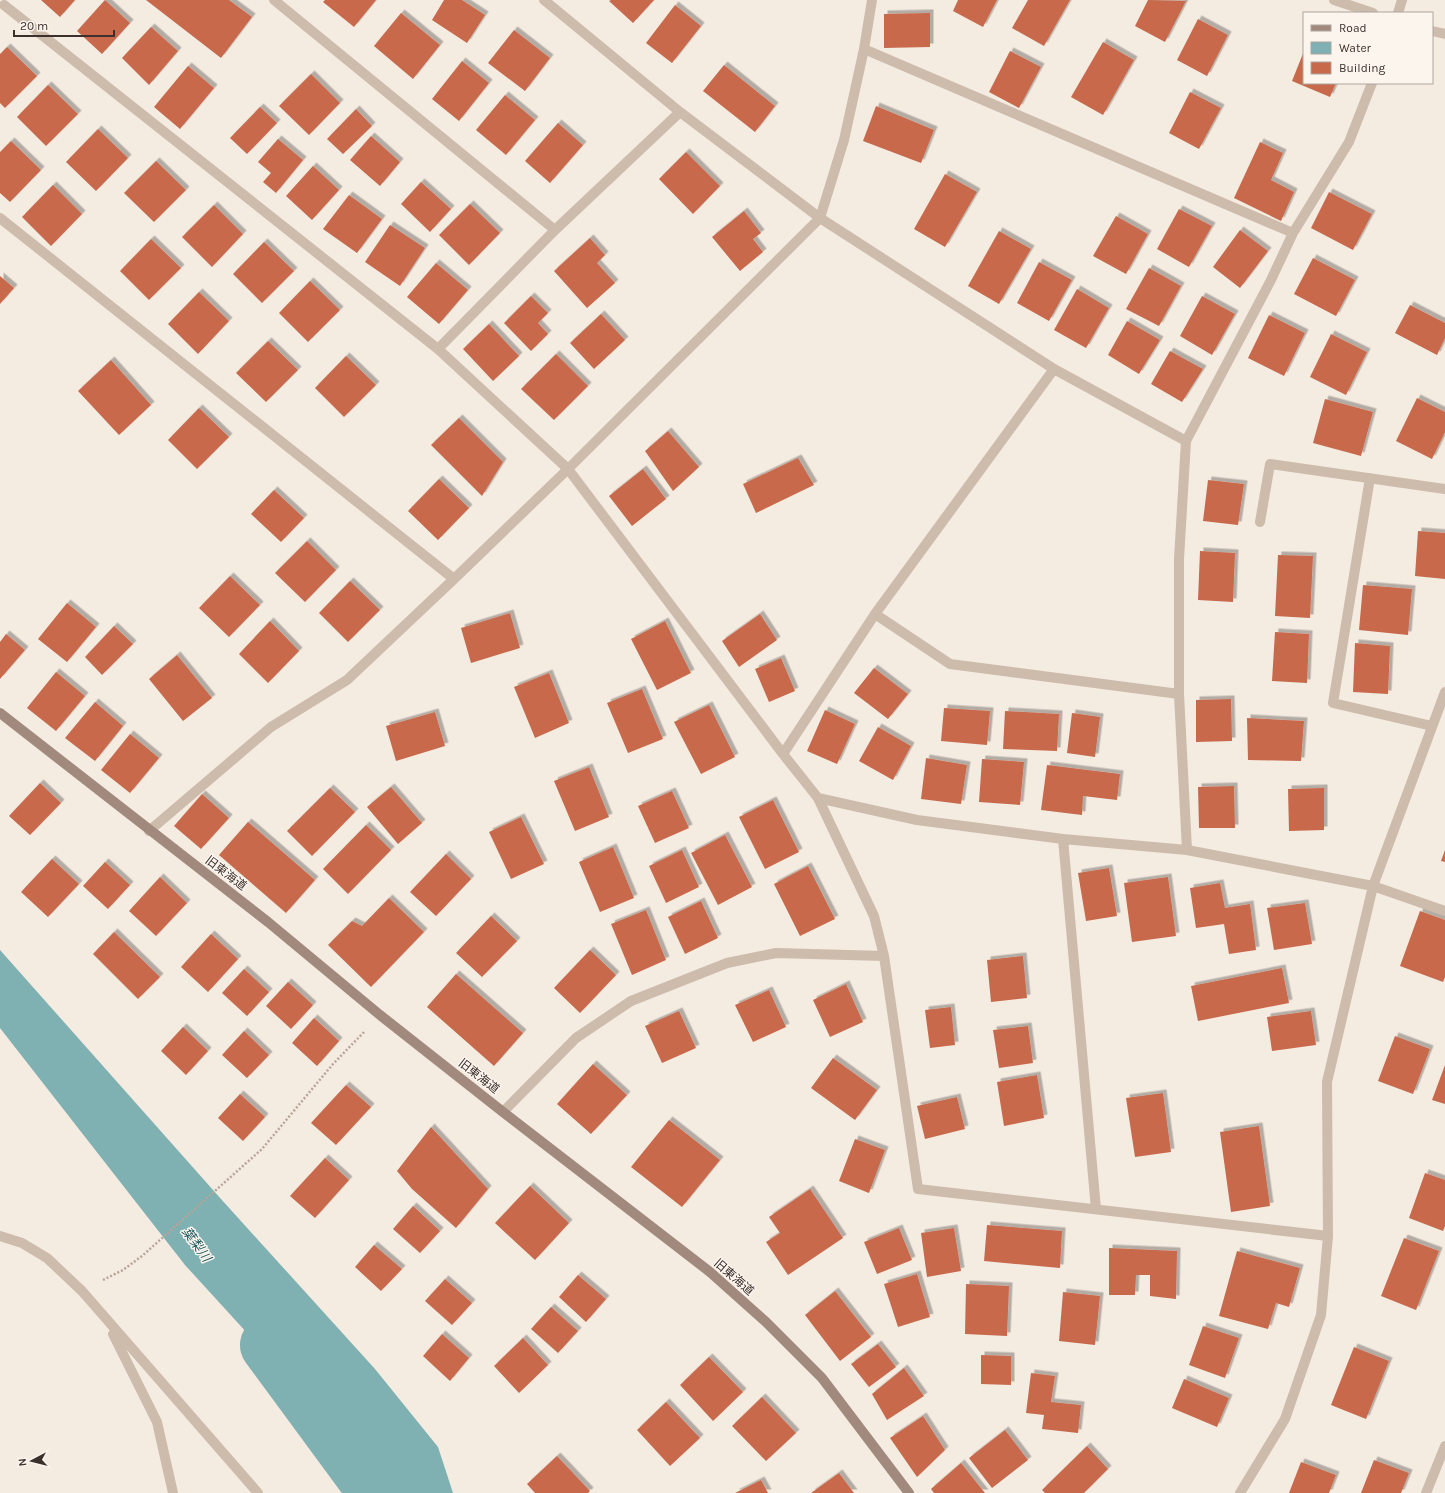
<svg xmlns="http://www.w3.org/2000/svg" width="1445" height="1493" font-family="Karla,'Noto Sans JP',sans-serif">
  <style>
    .water { fill: #7fb0b2 }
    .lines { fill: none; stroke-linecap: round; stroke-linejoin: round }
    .river { stroke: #7fb0b2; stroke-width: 60 }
    .building { fill: #c8694b; filter: url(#shadow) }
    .path { stroke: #b9a596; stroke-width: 2.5; stroke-dasharray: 2 2; stroke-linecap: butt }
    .minor { stroke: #cdbbac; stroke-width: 10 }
    .tertiary { stroke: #cdbbac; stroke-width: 10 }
    .secondary { stroke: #a18a7d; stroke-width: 10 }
    .labels { text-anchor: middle; stroke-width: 3; stroke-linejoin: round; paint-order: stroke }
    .street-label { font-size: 12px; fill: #3b302b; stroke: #fbf5ee }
    .water-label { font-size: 13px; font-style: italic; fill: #1f5a5e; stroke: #fbf5ee }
  </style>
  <defs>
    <filter id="shadow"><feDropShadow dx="3.5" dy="-3.5" stdDeviation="0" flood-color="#0004"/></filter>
  </defs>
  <rect width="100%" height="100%" fill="#f4ebe1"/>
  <!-- water -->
  <path class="water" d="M0,950l221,249 154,170 63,78 15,46h-76l-16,-35 -176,-193 -185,-237z"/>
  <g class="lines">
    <!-- river -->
    <path class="river" d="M270,1345l109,148"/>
  </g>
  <!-- building -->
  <path class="building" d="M41,0h34l-15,17z
    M105,0l25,23 -28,31 -25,-23z
    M146,0h83l23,17 -31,41z
    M325,0h51l-22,27 -31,-25z
    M444,0h18l23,15 -18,28 -35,-23z
    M611,0h43l-21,23 -24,-22z
    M958,0h39l-14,27 -30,-16z
    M1028,0h42l-26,46 -32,-18z
    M1148,0l38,1 -21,41 -30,-16z
    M675,5l26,21 -29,37 -26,-20z
    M401,13l39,32 -27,34 -39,-33z
    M930,13v34l-46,1v-34z
    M1198,19l30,16 -21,41 -30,-16z
    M151,27l27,24 -29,34 -27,-27z
    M514,30l36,28 -25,33 -37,-28z
    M1103,42l31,18 -31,55 -32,-18z
    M7,47l30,29 -32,32 -5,-5v-49z
    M1010,51l31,16 -22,41 -30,-16z
    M1304,51v32h32l-6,14 -38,-16z
    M462,61l27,22 -30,38 -27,-22z
    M724,65l51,41 -20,26 -52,-41z
    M188,66l26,22 -34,41 -26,-22z
    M311,74l29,29 -31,32 -30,-29z
    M48,85l30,29 -32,32 -29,-29z
    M1190,92l31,16 -22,41 -30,-16z
    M505,95l30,25 -29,35 -30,-25z
    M876,106l58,24 -13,33 -58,-22z
    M260,107l17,16 -30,31 -17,-16z
    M356,109l16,17 -29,28 -16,-15z
    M558,123l25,22 -33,38 -25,-22z
    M98,129l30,29 -32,33 -30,-29z
    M371,136l29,26 -20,24 -30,-26z
    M278,139l25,21 -27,33 -13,-11 8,-9 -13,-11z
    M11,141l30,29 -31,32 -10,-9v-41z
    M1260,142l23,11 -12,27 23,12 -13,29 -47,-23z
    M686,152l34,34 -27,28 -34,-35z
    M156,161l30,29 -32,32 -30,-29z
    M313,166l26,24 -27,30 -26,-24z
    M945,174l32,18 -32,55 -31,-18z
    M421,182l30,27 -21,23 -29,-28z
    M53,185l29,29 -31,32 -29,-29z
    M1329,192l43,22 -19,36 -42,-22z
    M349,195l33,24 -25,34 -34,-24z
    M470,204l30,29 -31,32 -30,-30z
    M214,205l29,29 -31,33 -30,-30z
    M1179,209l33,17 -23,41 -32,-18z
    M744,211l17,22 -8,6 10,13 -23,19 -28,-34z
    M1116,216l32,18 -22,40 -33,-18z
    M390,225l35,23 -25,38 -35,-24z
    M1240,230l28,21 -28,37 -27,-21z
    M999,231l32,18 -32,55 -31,-18z
    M590,238l15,17 -8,8 18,20 -28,25 -33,-37z
    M151,239l30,29 -32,32 -29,-29z
    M264,242l30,29 -32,32 -29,-29z
    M1313,258l42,22 -19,36 -42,-22z
    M1039,262l33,18 -23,41 -32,-18z
    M436,263l32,27 -29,34 -32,-27z
    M1149,268l32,18 -22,40 -33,-17z
    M0,276l14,12 -14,16z
    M310,281l30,29 -32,32 -29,-29z
    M1077,289l32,19 -23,40 -32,-18z
    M199,292l30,29 -31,33 -30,-30z
    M531,296l17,17 -10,10 10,11 -17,17 -27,-28z
    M1202,296l33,18 -23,41 -32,-19z
    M1410,305l35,18v15l-8,17 -42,-22z
    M601,314l24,26 -31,29 -24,-26z
    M1269,315l36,18 -21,43 -36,-18z
    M1127,321l33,19 -21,34 -31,-19z
    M489,324l30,32 -26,25 -30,-32z
    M1331,334l36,18 -21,43 -36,-18z
    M268,341l30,29 -32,32 -30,-29z
    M1170,351l33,18 -21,33 -31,-18z
    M556,354l32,32 -34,34 -33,-31z
    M346,356l30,29 -32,32 -29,-29z
    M111,360l40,45 -32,30 -41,-44z
    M1417,398l28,14v20l-13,27 -36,-18z
    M1325,399l48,13 -12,44 -48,-13z
    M199,408l30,29 -32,32 -29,-29z
    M459,418l44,44 -21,34 -51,-51z
    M668,431l31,36 -26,24 -28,-40z
    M798,458l16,27 -58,28 -13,-29z
    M643,469l23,30 -34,27 -23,-30z
    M439,479l30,29 -31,32 -30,-29z
    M1208,480l36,4 -6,41 -35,-4z
    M274,490l30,28 -23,24 -30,-28z
    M1418,531l27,2v46l-30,-3z
    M307,541l29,29 -31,32 -30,-29z
    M1200,551l35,2 -2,49 -35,-2z
    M1278,555l35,1 -3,62 -35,-2z
    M230,576l30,29 -31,32 -30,-29z
    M350,581l30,29 -32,32 -29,-29z
    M1363,585l49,4 -4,46 -49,-5z
    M67,603l29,24 -29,35 -29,-23z
    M510,613l10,35 -49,15 -10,-35z
    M760,614l17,26 -38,27 -17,-26z
    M270,621l29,30 -31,32 -29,-29z
    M665,621l26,52 -34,17 -26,-51z
    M114,626l19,18 -31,31 -17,-18z
    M1275,632l34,2 -2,49 -35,-2z
    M6,634l19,16 -25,29v-37z
    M1355,643l35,3 -2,48 -35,-2z
    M177,655l35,43 -29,23 -34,-42z
    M781,658l14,33 -26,11 -14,-33z
    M874,668l34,26 -20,25 -34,-26z
    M56,672l29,24 -29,35 -29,-23z
    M549,673l20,50 -34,15 -21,-51z
    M642,689l21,50 -35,14 -21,-50z
    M1231,699l1,42 -36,1v-42z
    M95,702l28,24 -28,35 -30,-23z
    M709,705l26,52 -34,17 -27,-52z
    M944,708l46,3 -3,34 -46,-4z
    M825,710l30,14 -18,40 -30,-13z
    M1005,711l54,3 -2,37 -54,-2z
    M435,712l10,34 -49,15 -10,-35z
    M1072,713l28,4 -5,40 -28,-4z
    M1247,718l57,3 -3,40 -53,-1z
    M878,727l33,19 -18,34 -34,-19z
    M130,734l29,24 -29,35 -29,-23z
    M926,758l41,7 -6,39 -40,-5z
    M982,759l42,3 -4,43 -41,-3z
    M1047,765l73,9 -3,26 -34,-4 -1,19 -41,-5z
    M589,767l20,50 -34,14 -21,-50z
    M40,783l21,20 -31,32 -21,-19z
    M1234,786l1,42h-36l-1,-41z
    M391,787l31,36 -24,21 -31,-37z
    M330,788l25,24 -43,44 -25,-25z
    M1324,788v42l-35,1 -1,-42z
    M672,791l17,37 -34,15 -17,-37z
    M202,794l27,24 -28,31 -27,-23z
    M773,800l26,52 -34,17 -26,-52z
    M521,817l23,47 -33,15 -22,-47z
    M248,822l67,58 -29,33 -67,-58z
    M366,825l25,25 -43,44 -25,-25z
    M725,835l27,52 -34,18 -27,-52z
    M613,847l21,51 -34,14 -21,-50z
    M682,850l17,37 -33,16 -17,-37z
    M1445,850v12l-4,-1z
    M446,854l25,25 -35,37 -26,-24z
    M52,859l27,25 -31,33 -27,-25z
    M105,862l25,23 -22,24 -25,-23z
    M808,866l27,53 -35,17 -26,-52z
    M1109,868l8,48 -31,5 -8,-48z
    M160,877l27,26 -31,33 -27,-25z
    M1168,877l8,59 -44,6 -8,-59z
    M1220,883l5,25 25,-4 6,46 -27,4 -5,-30 -28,4 -6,-40z
    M389,898l35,34 -53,55 -43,-42 24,-24 10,5z
    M701,901l17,37 -33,16 -17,-37z
    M1305,903l7,41 -38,6 -7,-42z
    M646,910l20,50 -34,15 -21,-51z
    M1420,911l25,9v57l-2,5 -43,-16z
    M491,916l26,25 -35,36 -26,-24z
    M114,932l46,45 -22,22 -45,-45z
    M211,934l27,25 -30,33 -27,-25z
    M590,950l26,25 -36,38 -26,-25z
    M1023,956l4,42 -36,4 -4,-42z
    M1282,968l7,35 -91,18 -7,-35z
    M244,969l25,23 -22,24 -25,-23z
    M456,974l67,59 -29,33 -67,-59z
    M288,982l25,23 -22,24 -25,-23z
    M846,984l17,38 -33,15 -17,-37z
    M769,990l17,37 -33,15 -18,-37z
    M951,1007l4,38 -25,3 -5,-38z
    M679,1011l17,37 -34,15 -17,-37z
    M1311,1011l5,34 -44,6 -5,-34z
    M314,1018l25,23 -22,25 -25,-23z
    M1028,1026l5,37 -34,5 -6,-38z
    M183,1027l25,24 -22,24 -25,-24z
    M244,1031l25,24 -22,23 -25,-23z
    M1395,1036l35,13 -17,45 -35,-13z
    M833,1058l44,32 -22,30 -44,-32z
    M593,1064l34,31 -36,39 -34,-30z
    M1445,1065v39l-13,-4z
    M1037,1075l7,43 -40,8 -7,-44z
    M346,1085l25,22 -35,38 -25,-22z
    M1163,1093l8,59 -36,5 -9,-59z
    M240,1094l25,23 -22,24 -25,-23z
    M957,1097l8,32 -40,10 -8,-33z
    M669,1120l51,40 -38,47 -51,-40z
    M1259,1126l11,80 -39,6 -11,-80z
    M431,1127l57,62 -32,39 -44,-39 -15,-18z
    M855,1139l30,11 -16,43 -30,-12z
    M325,1158l24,22 -34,38 -25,-22z
    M1425,1173l20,7v46l-2,5 -34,-13z
    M530,1186l39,37 -34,37 -40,-37z
    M810,1189l33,49 -55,37 -22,-33 14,-9 -11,-16z
    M413,1206l27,25 -20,22 -27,-24z
    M987,1225l75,6 -2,37 -76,-7z
    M899,1228l13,32 -35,14 -13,-32z
    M954,1228l7,43 -34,6 -6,-44z
    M1404,1238l35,13 -23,59 -35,-14z
    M374,1245l28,24 -21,22 -26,-24z
    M1109,1248l68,3 -1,48 -26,-3v-21h-14l-1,20h-26z
    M1237,1251l63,17 -11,39 -13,-4 -8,26 -49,-13z
    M917,1274l13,43 -32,10 -14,-43z
    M578,1275l28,24 -20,23 -27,-25z
    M445,1279l27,24 -20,22 -27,-24z
    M966,1284l43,2 -2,50 -42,-2z
    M835,1291l36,46 -31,24 -35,-46z
    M1063,1292l37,4 -5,49 -36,-4z
    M551,1307l27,24 -20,22 -27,-24z
    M1203,1326l36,12 -14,40 -36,-13z
    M442,1334l27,24 -19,23 -27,-25z
    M523,1338l25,27 -29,28 -25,-27z
    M878,1344l18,23 -27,20 -18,-23z
    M1354,1347l35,14 -23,58 -35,-14z
    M981,1355l30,1v29l-30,-1z
    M709,1357l34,35 -30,29 -33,-36z
    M904,1368l20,28 -37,24 -15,-26z
    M1031,1373l24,3 -4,26 30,3 -3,28 -36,-4 2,-14 -18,-2z
    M1184,1379l45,19 -12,29 -45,-19z
    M762,1397l34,36 -30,28 -34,-35z
    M666,1402l34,36 -30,28 -33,-36z
    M923,1416l22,34 -28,27 -27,-39z
    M1005,1430l23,30 -36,28 -23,-30z
    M1087,1446l21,23 -24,24h-39l-3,-3z
    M557,1456l33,35 -2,2h-53l-8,-9z
    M1374,1460l35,13 -8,20h-40z
    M1301,1462l35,13 -7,18h-40z
    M961,1463l24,30h-51l-3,-4z
    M839,1473l15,20h-43z
    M761,1480l7,13h-33z"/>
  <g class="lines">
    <!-- path -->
    <path class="path" d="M103,1280l20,-10 19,-14 120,-107 71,-85 32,-33"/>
    <!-- minor -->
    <path class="minor" d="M274,0l281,230
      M544,0l136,112 140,106 234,151 132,72
      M1334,0l39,13
      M4,5l434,344 130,120 215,285 35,44 56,118 10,40 34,233 410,47
      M1398,13l4,-13
      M1432,31l13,3
      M864,49l429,184
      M0,218l454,361
      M438,349l117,-119 125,-118
      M1370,478l-37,225 99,23
      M1260,522l10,-58 175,25
      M875,614l75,50 229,30
      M783,754l92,-140 179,-245
      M818,798l99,22 146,19 124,11 186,36 72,25
      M149,831l122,-104 76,-47 107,-101 114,-110 252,-251 24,-78 20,-91 8,-49
      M1063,839l33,370
      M1187,850l-8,-156v-135l7,-118 85,-161 22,-47 56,-91 23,-59
      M503,1112l73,-74 55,-37 96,-38 49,-10 108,3
      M0,1236l22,7 25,15 35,33 176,202
      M113,1334l44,88 16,71
      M1240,1493l45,-74 36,-104 7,-79 -1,-154 46,-196 72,-194"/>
    <!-- tertiary -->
    <path class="tertiary" d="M1426,1493l19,-47"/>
    <!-- secondary -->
    <path class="secondary" d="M0,713l268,209 112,93 123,97 207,160 56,50 56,56 87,115"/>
  </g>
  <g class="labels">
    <!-- street labels -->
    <g class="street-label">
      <text transform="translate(226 873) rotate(37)" y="4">旧東海道</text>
      <text transform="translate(479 1076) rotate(38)" y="4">旧東海道</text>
      <text transform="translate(734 1277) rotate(41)" y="4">旧東海道</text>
    </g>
    <!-- water labels -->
    <g class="water-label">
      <text transform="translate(197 1244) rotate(54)" y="5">葉梨川</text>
    </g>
  </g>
  <!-- legend -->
  <rect x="1303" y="12" width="130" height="72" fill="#fbf5ee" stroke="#aea6a0"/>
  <rect x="1311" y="25" width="20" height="6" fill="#a18a7d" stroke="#aea6a0"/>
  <text x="1339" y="32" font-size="12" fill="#3b302b">Road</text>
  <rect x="1311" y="42" width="20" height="12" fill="#7fb0b2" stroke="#aea6a0"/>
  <text x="1339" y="52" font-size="12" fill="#3b302b">Water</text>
  <rect x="1311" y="62" width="20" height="12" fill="#c8694b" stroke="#aea6a0"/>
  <text x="1339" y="72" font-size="12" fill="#3b302b">Building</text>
  <!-- north arrow -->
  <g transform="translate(32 1461) rotate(263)" stroke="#fbf5ee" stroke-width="3" paint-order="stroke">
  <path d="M0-3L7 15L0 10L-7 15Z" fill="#3b302b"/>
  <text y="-6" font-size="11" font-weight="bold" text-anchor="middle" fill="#3b302b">N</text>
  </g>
  <!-- scale -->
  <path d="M14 30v6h100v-6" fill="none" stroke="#3b302b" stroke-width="2"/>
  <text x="20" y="30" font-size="12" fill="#3b302b" stroke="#fbf5ee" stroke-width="3" paint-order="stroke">20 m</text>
</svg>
